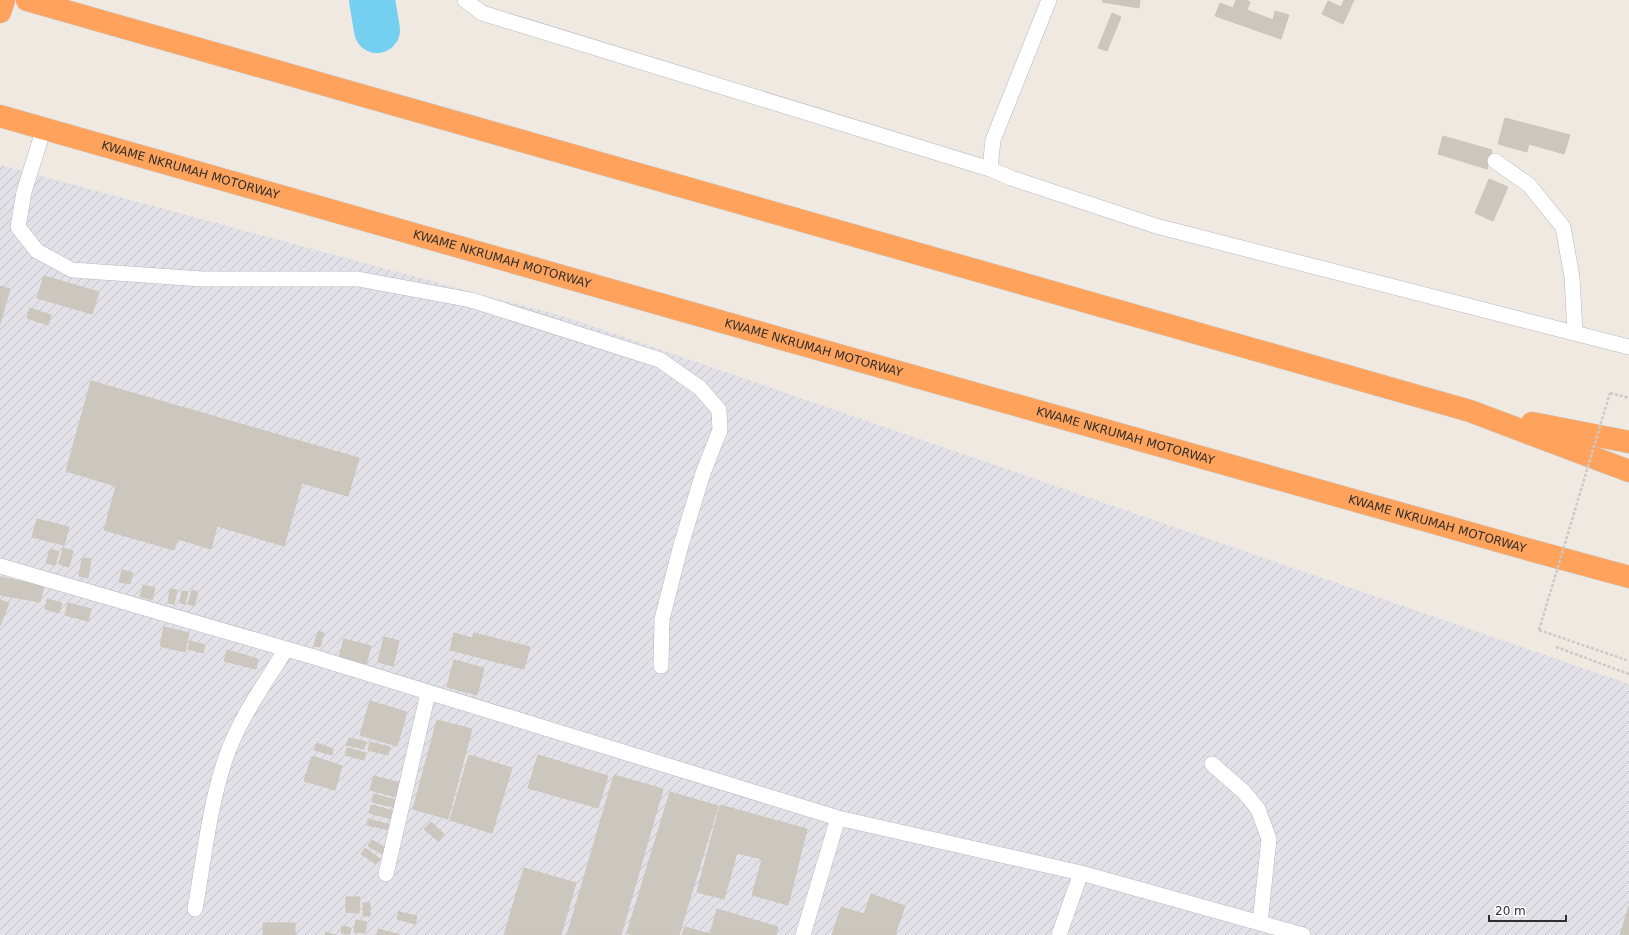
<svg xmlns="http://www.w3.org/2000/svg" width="1629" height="935" font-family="'DejaVu Sans',sans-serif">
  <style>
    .industrial { fill: url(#industrial-furrows) }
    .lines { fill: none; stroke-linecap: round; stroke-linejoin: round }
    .river { stroke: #75cff0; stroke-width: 46 }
    .building { fill: #cbc7bf; stroke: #cbc5ba }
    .lane-casing { stroke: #b4b7c1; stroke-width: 16 }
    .highway-casing { stroke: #c9c9c9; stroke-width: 23 }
    .path { stroke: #c9c9c9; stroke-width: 2.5; stroke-dasharray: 3 2; stroke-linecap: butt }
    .lane { stroke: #fff; stroke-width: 15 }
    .highway { stroke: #ffa35c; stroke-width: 22 }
    .path-bridge { stroke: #c9c9c9; stroke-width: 2.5; stroke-dasharray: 3 2; stroke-linecap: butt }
    .labels { text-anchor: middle; stroke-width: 4; stroke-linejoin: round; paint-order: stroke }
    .street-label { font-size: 12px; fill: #2e2e2e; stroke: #fff }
  </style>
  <defs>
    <pattern id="industrial-furrows" width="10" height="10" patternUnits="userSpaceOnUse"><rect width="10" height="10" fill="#e3e1e8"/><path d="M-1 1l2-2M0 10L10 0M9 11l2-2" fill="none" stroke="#c3c1c7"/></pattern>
  </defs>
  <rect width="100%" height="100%" fill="#efe9e1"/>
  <!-- industrial -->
  <path class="industrial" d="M0,165l569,153 1060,366v251h-1629z"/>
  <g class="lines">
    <!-- river -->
    <path class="river" d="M372,0l5,30"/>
  </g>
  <!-- building -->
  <path class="building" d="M1103,0h37l-1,8 -37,-6z
    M1236,0h9l5,2 -3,8 26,10 2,-9 14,4 -8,24 -66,-23 5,-13 13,5z
    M1344,0h10l-11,24 -21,-10 6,-13 13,6z
    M1112,13l9,4 -14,34 -9,-3z
    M1505,118l65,17 -6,19 -35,-10 -2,8 -29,-8z
    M1443,136l49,14 -5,19 -49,-15z
    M1489,179l19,8 -15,34 -18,-8z
    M44,276l55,16 -7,22 -55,-16z
    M0,286l10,3 -10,35z
    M30,308l21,7 -3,10 -21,-7z
    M91,381l268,77 -11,38 -46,-13 -18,63 -67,-20 -6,23 -33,-10 -4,11 -70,-20 12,-44 -50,-15z
    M37,519l32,8 -5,18 -32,-8z
    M63,548l10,3 -4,16 -10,-3z
    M50,549l9,3 -4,13 -9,-2z
    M82,558l9,1 -3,19 -9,-2z
    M122,570l11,3 -3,11 -11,-2z
    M0,577l44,9 -4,16 -40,-7z
    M143,585l12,3 -3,12 -12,-4z
    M170,589l7,1 -3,14 -6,-1z
    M192,590l6,2 -4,14 -6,-2z
    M182,591l6,1 -3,12 -5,-1z
    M47,599l15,4 -3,10 -14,-4z
    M0,600l9,3 -9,23z
    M68,603l23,6 -3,12 -23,-6z
    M164,627l25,6 -4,19 -25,-6z
    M318,631l6,2 -4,14 -6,-1z
    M454,633l18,5 2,-5 56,14 -6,22 -74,-19z
    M384,637l15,4 -6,25 -15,-4z
    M344,639l27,7 -5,18 -27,-7z
    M190,641l15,4 -2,8 -15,-4z
    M227,650l31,9 -2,10 -32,-8z
    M454,660l30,8 -7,27 -30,-8z
    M370,701l37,11 -10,34 -37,-11z
    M437,720l35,9 -24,90 -35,-10z
    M349,738l17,4 -2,7 -18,-4z
    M370,742l20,5 -2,8 -20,-5z
    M317,743l16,6 -1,6 -18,-5z
    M347,748l19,5 -2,7 -19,-5z
    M469,755l43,13 -20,65 -42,-13z
    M538,755l70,21 -10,32 -70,-20z
    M312,756l30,10 -7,24 -31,-9z
    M614,775l49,14 -42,146h-54z
    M374,776l30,8 -4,14 -30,-8z
    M670,792l48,14 -39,129h-46l-6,-2z
    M374,794l25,7 -2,7 -25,-6z
    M371,805l27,7 -2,8 -27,-7z
    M720,805l87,24 -19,76 -36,-10 10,-36 -25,-6 -13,46 -27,-7z
    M368,819l24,6 -2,5 -23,-5z
    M431,822l13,12 -6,7 -14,-12z
    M372,840l16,9 -3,6 -17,-9z
    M365,848l15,11 -4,5 -15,-10z
    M524,868l52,15 -15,52h-57z
    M871,894l34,12 -10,29h-63l9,-28 23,7z
    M346,897h14l-1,16 -13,-1z
    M363,903h7v13h-7z
    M1629,906v29h-9z
    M717,909l61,18 -2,8h-94l3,-8 25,7z
    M399,912l18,4 -2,8 -18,-5z
    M356,920l11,2 -2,11 -11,-1z
    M263,923h32v12h-32z
    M342,926l9,2 -1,6 -9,-1z
    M378,929l22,6h-23z
    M326,932l9,3h-10z"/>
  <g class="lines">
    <defs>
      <path id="lane" d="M465,0l17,13 508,156
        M1049,0l-56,140 -3,29 21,9 145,48 473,121
        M44,128l-20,64 -6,35 19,24 35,19 130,9h156l113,21 189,60 40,28 19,22 1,20 -17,43 -22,72 -19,74 -1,47
        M1495,161l34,24 34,42 9,50 3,56
        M0,566l314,91 524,161 -35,117
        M1212,764l32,28 14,17 11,30 -9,84
        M838,818l243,55 222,62
        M386,874l42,-181
        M195,909c9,-50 14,-101 30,-149 13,-40 39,-75 61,-111
        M1059,935l22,-62"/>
      <g id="highway">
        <path d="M27,0l1443,411 159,60"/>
        <path d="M0,12l4,-12"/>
        <path id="s1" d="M0,116l828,236 695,196 106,29"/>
        <path d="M1532,423l97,19"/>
      </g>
    </defs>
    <!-- lane casing -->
    <use href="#lane" class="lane-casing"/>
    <!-- highway casing -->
    <use href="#highway" class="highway-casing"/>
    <!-- path -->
    <path class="path" d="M1610,393l19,5
      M1539,630l90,31
      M1556,647l73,27"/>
    <!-- lane -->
    <use href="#lane" class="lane"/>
    <!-- highway -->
    <use href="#highway" class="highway"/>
    <!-- path-bridge -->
    <path class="path-bridge" d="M1539,630l71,-237"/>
  </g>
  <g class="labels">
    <!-- street labels -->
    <g class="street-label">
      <text dy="4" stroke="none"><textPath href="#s1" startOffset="198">KWAME NKRUMAH MOTORWAY</textPath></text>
      <text dy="4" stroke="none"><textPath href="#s1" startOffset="522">KWAME NKRUMAH MOTORWAY</textPath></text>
      <text dy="4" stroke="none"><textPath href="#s1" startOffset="846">KWAME NKRUMAH MOTORWAY</textPath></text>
      <text dy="4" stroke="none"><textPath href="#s1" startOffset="1170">KWAME NKRUMAH MOTORWAY</textPath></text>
      <text dy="4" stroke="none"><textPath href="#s1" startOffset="1494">KWAME NKRUMAH MOTORWAY</textPath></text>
    </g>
  </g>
  <!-- scale -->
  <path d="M1489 915v6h77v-6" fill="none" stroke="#2e2e2e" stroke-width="2"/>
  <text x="1495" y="915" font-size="12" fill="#2e2e2e" stroke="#ffffff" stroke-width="3" paint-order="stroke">20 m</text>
</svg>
